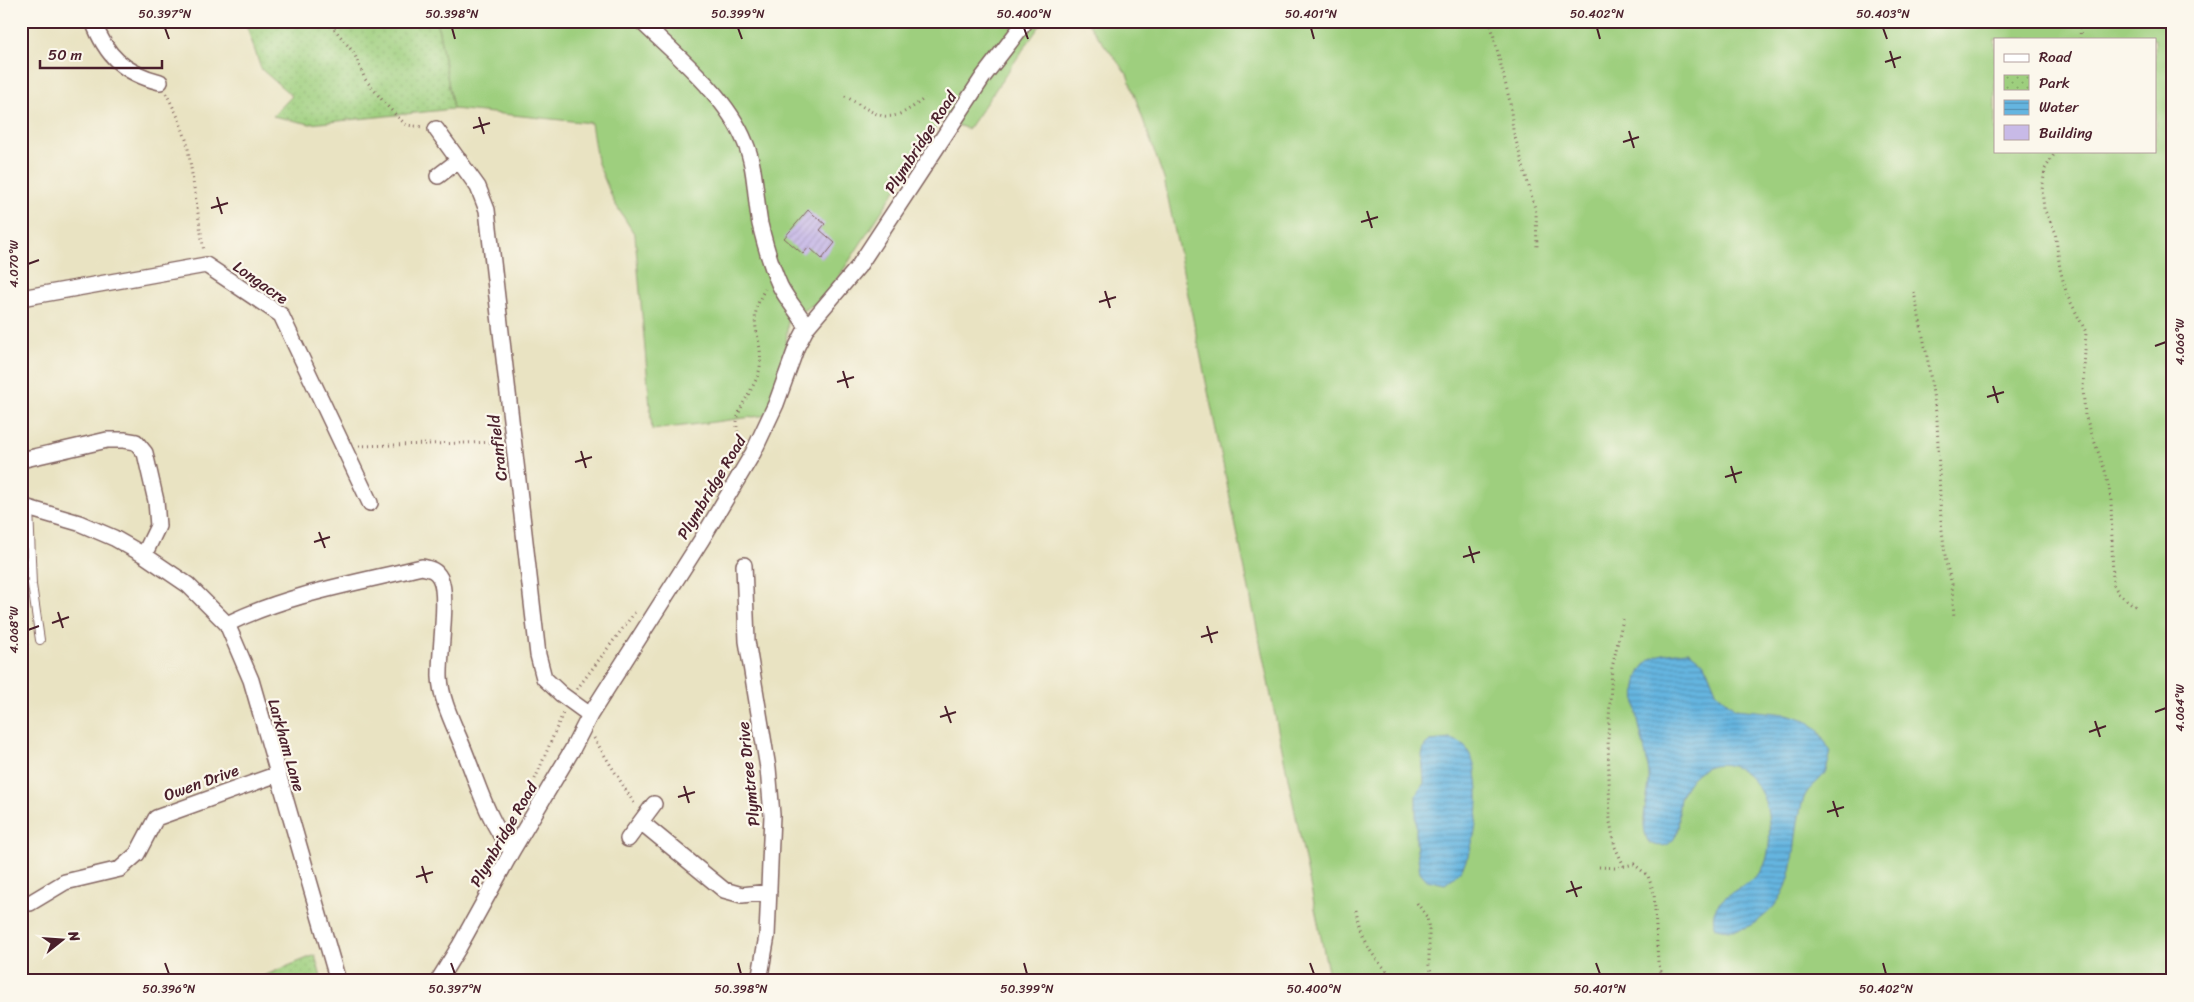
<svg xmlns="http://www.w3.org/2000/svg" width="2194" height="1002" font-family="Sriracha,sans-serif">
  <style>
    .grass { fill: #9ecf7e; stroke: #747754; fill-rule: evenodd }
    .park { fill: url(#park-dots); stroke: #747754 }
    .water { fill: url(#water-rules); stroke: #586a86 }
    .building { fill: url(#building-hatch) }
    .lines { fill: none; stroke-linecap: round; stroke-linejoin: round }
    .service-casing { stroke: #826460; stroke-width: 10 }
    .minor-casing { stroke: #826460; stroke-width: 18 }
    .path { stroke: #826460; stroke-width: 3; stroke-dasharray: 1 4; stroke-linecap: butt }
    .service { stroke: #fff; stroke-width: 8 }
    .minor { stroke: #fff; stroke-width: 15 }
    .ticks { fill: none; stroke: #4a1f2b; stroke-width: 2 }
    .labels { text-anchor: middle; stroke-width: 4.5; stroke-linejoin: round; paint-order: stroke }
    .street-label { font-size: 16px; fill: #4a1f2b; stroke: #fbf7ec }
    .neatline { fill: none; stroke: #4a1f2b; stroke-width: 2 }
    .ticks-label { font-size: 12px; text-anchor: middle; fill: #4a1f2b }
  </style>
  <defs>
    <pattern id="park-dots" width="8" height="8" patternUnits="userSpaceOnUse" patternTransform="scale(1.25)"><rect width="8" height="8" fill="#9ecf7e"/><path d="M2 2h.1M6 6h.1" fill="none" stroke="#8ab16d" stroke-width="1.8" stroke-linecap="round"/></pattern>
    <pattern id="water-rules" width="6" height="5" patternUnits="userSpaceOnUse" patternTransform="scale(1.25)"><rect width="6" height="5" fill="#65b5e0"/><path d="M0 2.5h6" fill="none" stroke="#5593b6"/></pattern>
    <pattern id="building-hatch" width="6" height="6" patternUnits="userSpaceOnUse" patternTransform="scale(1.25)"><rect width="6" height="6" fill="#c8bae7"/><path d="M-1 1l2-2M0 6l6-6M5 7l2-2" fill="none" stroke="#ad9fc6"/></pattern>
  </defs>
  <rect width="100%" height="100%" fill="#fbf7ec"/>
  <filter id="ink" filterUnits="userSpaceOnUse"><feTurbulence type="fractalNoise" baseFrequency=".02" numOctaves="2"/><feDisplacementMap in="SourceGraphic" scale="10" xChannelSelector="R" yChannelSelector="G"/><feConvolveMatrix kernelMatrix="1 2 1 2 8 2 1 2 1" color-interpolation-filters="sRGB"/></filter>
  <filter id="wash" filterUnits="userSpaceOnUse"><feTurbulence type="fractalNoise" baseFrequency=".0096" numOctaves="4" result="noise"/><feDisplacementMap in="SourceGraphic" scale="20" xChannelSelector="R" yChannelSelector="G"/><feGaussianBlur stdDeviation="1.12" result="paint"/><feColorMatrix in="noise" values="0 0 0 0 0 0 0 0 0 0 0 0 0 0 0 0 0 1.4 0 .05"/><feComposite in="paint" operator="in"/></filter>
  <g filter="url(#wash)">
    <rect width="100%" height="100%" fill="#e9e3c2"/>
    <!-- grass -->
    <path class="grass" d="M437,21h606l-75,108 -26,-10 -117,179 -37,21 -2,25 -18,71 -116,15 -17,-195 -21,-33 -17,-41 -6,-38 -138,-14z
      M1086,21h1087v960h-843l-166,-802 -37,-105zM1995,39h160v112h-160z"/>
    <!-- park -->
    <path class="park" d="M245,21h192l16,88 -143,15 -37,-8 19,-20 -31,-27z
      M315,955l7,26h-71z"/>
    <!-- water -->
    <path class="water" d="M1689,651l16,13 12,29 18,16 52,5 19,6 12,10 13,22c-2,6 -3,13 -5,19 -5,10 -18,16 -22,27 -16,45 0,89 -45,122 -13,10 -27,12 -43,8 -14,-29 31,-39 45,-57 12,-16 10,-57 2,-74 -19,-42 -63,-45 -82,-1 -5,12 1,28 -6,41 -6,11 -16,10 -26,6 -12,-22 1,-44 0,-68 -2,-33 -33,-97 6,-118 10,-5 23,-5 34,-6z
      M1450,739c3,1 8,2 11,4 27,22 18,99 1,125 -4,6 -10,11 -17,16l-18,-4 -7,-8 -4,-29v-48l8,-12 -2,-28 3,-10 5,-4z"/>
    <g id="blocks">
      <!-- building -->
      <path class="building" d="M808,210l17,14 -5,6 15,13 -13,16 -13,-12 -6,7 -19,-16z"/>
    </g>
  </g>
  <g filter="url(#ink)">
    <use href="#blocks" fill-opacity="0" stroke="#826460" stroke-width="1"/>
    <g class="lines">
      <defs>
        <path id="service" d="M29,508l3,77 8,55"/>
        <path id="minor" d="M93,21c13,35 31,52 67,61
          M641,21c36,35 85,74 104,121 11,25 10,56 15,82 5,21 11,42 20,62 7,14 19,27 27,41
          M436,129l42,58 9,23 51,445 6,23 17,16 29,21
          M438,176l21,-16
          M21,298l185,-33 75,50 89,188
          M21,460l86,-20h17l12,2 9,11 11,48 2,25 -14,29
          M21,506l58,17 35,15 30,17 44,30 39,39 24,56 87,301
          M744,565l3,76 21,127 4,47 -5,121 -8,45
          M227,624c61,-30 129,-41 195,-57 9,2 14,3 18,11 9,17 -1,76 0,99 1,23 13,46 22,68 15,36 25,75 50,106
          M641,822l83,68 18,5 27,-3
          M628,839l26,-35
          M21,903h9l35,-21 55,-13 17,-15 19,-36 122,-44
          M438,981l21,-34 53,-96 60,-101 18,-35 112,-176 51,-86 23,-49 21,-58 10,-19 51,-60 125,-190 43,-56"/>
      </defs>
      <!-- service casing -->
      <use href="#service" class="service-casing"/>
      <!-- minor casing -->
      <use href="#minor" class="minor-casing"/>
      <!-- path -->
      <path class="path" d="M328,21l26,32 11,26 22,27 19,19 17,2
        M1490,21l20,81 3,28 23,82 1,36
        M2080,39l1,-18
        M166,93l12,24 9,25 17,110
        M845,96c37,22 43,31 80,2
        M2056,151l-11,18 -3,21 2,19 11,22 5,38 7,26 19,37 -3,57 2,26 20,56 6,27 2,86 6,10 17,13
        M1914,292l13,64 10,63 4,103 5,41 6,21 2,34
        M742,441c-17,-27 14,-48 18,-74 4,-32 -16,-43 5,-78
        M359,446l139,-4
        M1623,619l-11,49 -4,68 2,86 5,25 9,19
        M21,638l7,3 -4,24 -3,3
        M577,689l58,-77
        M594,738l41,67
        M535,779l28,-66
        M1599,867l17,1 18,-4 14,12 6,17 4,69 6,19
        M1417,903l10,14 2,13v35l5,16
        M1358,913c5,34 15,44 39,68"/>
      <!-- service -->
      <use href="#service" class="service"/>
      <!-- minor -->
      <use href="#minor" class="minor"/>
    </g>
  </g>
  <!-- ticks -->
  <path class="ticks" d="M165,28l4,11M452,28l3,11M738,28l4,11M1024,28l4,11M1311,28l3,11M1597,28l3,11M1883,28l4,11M1890,51l5,17M1885,62l16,-5M479,117l5,17M473,128l17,-5M1629,131l5,17M1623,142l16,-5M217,197l5,17M211,208l17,-5M1367,211l5,17M1361,222l17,-5M28,264l11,-4M1105,291l5,17M1099,302l17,-5M2155,346l11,-4M843,371l5,17M837,382l17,-5M1993,386l5,17M1987,397l17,-5M581,451l5,17M575,462l17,-5M1731,466l5,17M1725,477l17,-5M319,532l6,16M314,542l16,-5M1469,546l5,17M1463,557l17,-5M58,612l5,16M52,623l17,-6M1207,626l5,17M28,630l11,-4M1201,637l17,-5M945,706l6,17M2155,712l11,-4M940,717l16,-5M2095,721l5,16M2089,732l17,-6M684,786l5,17M678,797l17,-5M1833,801l5,16M1827,812l17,-5M422,866l5,17M416,877l17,-5M1571,881l6,16M1566,892l16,-5M165,963l4,11M451,963l4,11M738,963l3,11M1024,963l3,11M1310,963l4,11M1596,963l4,11M1883,963l3,11"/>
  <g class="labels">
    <!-- street labels -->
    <g class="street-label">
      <text transform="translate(920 142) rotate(-57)" y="6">Plymbridge Road</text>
      <text transform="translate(261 282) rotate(35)" y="6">Longacre</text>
      <text transform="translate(497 448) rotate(-97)" y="6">Cranfield</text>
      <text transform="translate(711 487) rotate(-59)" y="6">Plymbridge Road</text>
      <text transform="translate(287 745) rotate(74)" y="6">Larkham Lane</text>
      <text transform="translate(748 774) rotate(-96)" y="6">Plymtree Drive</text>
      <text transform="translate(201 782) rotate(-20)" y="6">Owen Drive</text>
      <text transform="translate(503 834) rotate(-60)" y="6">Plymbridge Road</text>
    </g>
  </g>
  <!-- margin -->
  <rect width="2194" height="1002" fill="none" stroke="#fbf7ec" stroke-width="55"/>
  <!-- legend -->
  <rect x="1994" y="38" width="162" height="115" fill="#fbf7ec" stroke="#b4a19f"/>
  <rect x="2004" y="54" width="25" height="8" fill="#ffffff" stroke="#b4a19f"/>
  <text x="2039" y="62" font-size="15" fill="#4a1f2b">Road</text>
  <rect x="2004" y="75" width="25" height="15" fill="url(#park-dots)" stroke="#b4a19f"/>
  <text x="2039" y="88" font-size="15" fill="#4a1f2b">Park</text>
  <rect x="2004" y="100" width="25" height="15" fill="url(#water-rules)" stroke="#b4a19f"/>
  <text x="2039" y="112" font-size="15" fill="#4a1f2b">Water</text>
  <rect x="2004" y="125" width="25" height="15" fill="#c8bae7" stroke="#b4a19f"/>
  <text x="2039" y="138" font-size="15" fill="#4a1f2b">Building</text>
  <!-- north arrow -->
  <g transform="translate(62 940) rotate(73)" stroke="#fbf7ec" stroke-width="4" paint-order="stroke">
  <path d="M0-4L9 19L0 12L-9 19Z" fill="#4a1f2b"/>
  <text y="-8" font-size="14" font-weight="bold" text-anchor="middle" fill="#4a1f2b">N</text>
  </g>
  <!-- scale -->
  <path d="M40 60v8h122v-8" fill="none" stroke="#4a1f2b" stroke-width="2.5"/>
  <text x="48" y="60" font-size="15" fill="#4a1f2b" stroke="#fbf7ec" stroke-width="4" paint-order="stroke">50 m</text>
  <rect x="28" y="28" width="2138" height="946" class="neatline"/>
  <g class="ticks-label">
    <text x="165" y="18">50.397°N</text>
    <text x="452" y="18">50.398°N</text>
    <text x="738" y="18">50.399°N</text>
    <text x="1024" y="18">50.400°N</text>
    <text x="1311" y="18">50.401°N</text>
    <text x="1597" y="18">50.402°N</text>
    <text x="1883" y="18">50.403°N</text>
    <text transform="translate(14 264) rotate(-90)" y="4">4.070°W</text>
    <text transform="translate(2180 342) rotate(-90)" y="4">4.066°W</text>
    <text transform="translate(14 630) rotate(-90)" y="4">4.068°W</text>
    <text transform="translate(2180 708) rotate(-90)" y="4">4.064°W</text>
    <text x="169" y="993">50.396°N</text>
    <text x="455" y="993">50.397°N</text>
    <text x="741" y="993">50.398°N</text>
    <text x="1027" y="993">50.399°N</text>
    <text x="1314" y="993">50.400°N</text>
    <text x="1600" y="993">50.401°N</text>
    <text x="1886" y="993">50.402°N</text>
  </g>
</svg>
